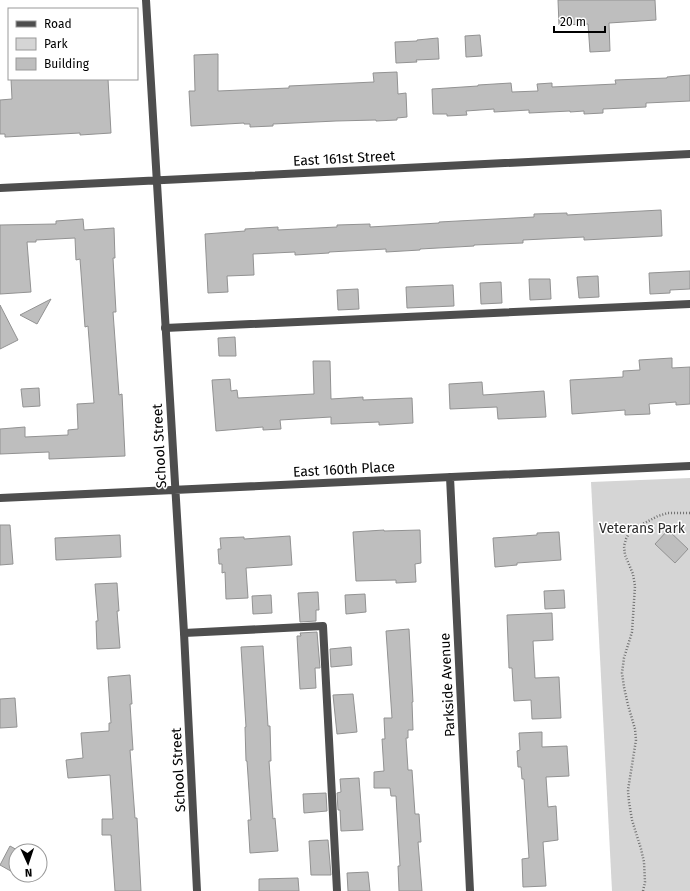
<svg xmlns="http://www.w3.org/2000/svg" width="690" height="891" font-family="'Fira Sans',sans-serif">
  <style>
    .green { fill: #d5d5d5 }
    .building { fill: #bebebe; stroke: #929292 }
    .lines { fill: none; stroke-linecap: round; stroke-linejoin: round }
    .path { stroke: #707070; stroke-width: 2.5; stroke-dasharray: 1 2; stroke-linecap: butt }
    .lane { stroke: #4e4e4e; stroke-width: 8 }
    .street { stroke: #4e4e4e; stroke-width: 8 }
    .labels { text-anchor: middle; stroke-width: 3; stroke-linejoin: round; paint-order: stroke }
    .street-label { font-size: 14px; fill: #000; stroke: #fff }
    .park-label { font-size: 14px; fill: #2c2c2c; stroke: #fff }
  </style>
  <rect width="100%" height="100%" fill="#fff"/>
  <!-- green -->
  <path class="green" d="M690,478v413h-78l-21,-409z"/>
  <!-- building -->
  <path class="building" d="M558,0h97l1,20 -47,3 1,28 -20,1 -2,-28 -29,1z
    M480,35l2,21 -16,1 -1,-21z
    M438,38l1,21 -23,1 1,2 -21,1 -1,-21 22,-1v-1z
    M218,54v37l71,-3v-2l85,-4 -1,-9 24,-1 1,22 8,-1 1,24 -10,1v2l-21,1v-1l-40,1 -63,3v2l-23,1v-3h-6v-1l-53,3 -2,-35h6l-1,-36z
    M690,75v26l-44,2v4l-43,2v4l-19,1v-3l-14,1v-1l-41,2v-3l-35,2v-3l-28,2 1,4 -20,1v-2h-14l-1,-25 46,-3v-1l33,-2 1,9 26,-1 -1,-7 15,-1v4l64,-3 -1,-4 52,-2v-1z
    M11,79h97l3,54 -31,2v-2l-75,4v-3h-5v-34l12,-1z
    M661,210l1,26 -78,4v-3l-61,3v3l-49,2v1l-54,3v1l-34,2v-3l-57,3v1l-34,2v-3l-42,2 1,21 -27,1 1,16 -20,1 -3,-59 40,-3v-2l33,-2v3l59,-3v-2l33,-1v3l69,-4v-1l95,-5v-3l33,-1v2z
    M83,219l1,11 30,-2 1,30h-2l3,54h-3l6,83 3,-1 3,62 -76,3v-7l-49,2v-25l25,-2v10l43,-2v-5l10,-1 -1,-25 17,-1 -6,-77 -3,1 -5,-68 -4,1 -1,-22 -39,2v2h-9l4,50 -31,2v-69l56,-1v-3z
    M690,271v18l-20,1v3l-20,1 -1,-21z
    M598,276l1,21 -20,1 -2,-21z
    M529,279h21l1,20 -21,1z
    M501,282l1,21 -21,1 -1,-21z
    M453,285l1,21 -47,2 -1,-21z
    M358,289l1,20 -21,1 -1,-20z
    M51,299l-14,25 -17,-9z
    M0,305l18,35 -18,9z
    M235,337l1,19h-17l-1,-18z
    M672,358v10l18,-1v37l-14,1v-3l-27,2 1,10 -25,1v-5l-53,4 -2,-34 53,-3v-6l17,-1 -1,-10z
    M313,361h17l1,38 32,-2v3l49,-2 1,25 -34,2v-3l-48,2v-7l-51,3 1,9 -18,1v-3l-47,4 -4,-51 18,-1 1,12 6,-1 1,8 76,-4z
    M482,382l1,13 61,-4 2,26 -48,2 -1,-12 -47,2 -1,-25z
    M39,388l1,18 -17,1 -2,-18z
    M0,525h10l3,39 -13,1z
    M384,530v1l36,-1 1,33 -6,1 1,18 -20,1v-3l-40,1 -3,-49z
    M668,530l20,19 -13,14 -20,-19z
    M559,532l2,28 -44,3v2l-22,2 -2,-29 44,-3v-2z
    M120,535l1,22 -65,3 -1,-22z
    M290,536l2,29 -46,3 2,30 -22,1 -1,-27 -3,1v-9h-3l-1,-15h3l-1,-11 24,-1v2z
    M117,583l2,28h-2l3,37 -23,1 -1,-28h2l-3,-37z
    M564,590l1,18 -20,1 -1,-18z
    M318,592l1,18h-3v11l-16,1 -2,-29z
    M365,594l1,18 -20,2 -1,-19z
    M271,595l1,18 -19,1 -1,-18z
    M552,613l1,27 -20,1 2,37 24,-1 2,41 -29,1 -1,-19 -17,1 -2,-33h-3l-2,-53z
    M409,629l4,73h-1l1,28h-5v8h-2l2,32h4l3,44h4l2,28h-3l4,49h-23l-1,-25h2l-4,-70h-5l-1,-8h-16v-16l10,-1 -2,-32h3l-1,-21h8l-6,-87z
    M317,632l3,36h-5l1,20 -16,1 -3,-53h4l-1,-3z
    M263,646l5,80h2l1,35h-2l4,58 2,-1 3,33 -28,2 -2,-33h3l-4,-59h-1l-1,-34h1l-5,-80z
    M351,647l1,18 -21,2 -1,-18z
    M130,675l2,29h-2l3,46h-3l5,68h2l4,73h-26l-4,-56h-9v-16h11l-3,-44 -42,3 -2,-18 17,-2 -2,-25 28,-2v-8h2l-3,-46z
    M353,694l4,38 -20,2 -4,-39z
    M15,698l2,29 -17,1v-29z
    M542,732v15l25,-1 2,30 -23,1 2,30 8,-1 2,34 -15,2 3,44 -23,1 -1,-28 7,-1 -5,-79h-2l-1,-12h-3l-1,-16 3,-1 -1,-17z
    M359,778l4,52 -22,1 -1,-21h-2l-1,-17 4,-1 -1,-13z
    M326,793l1,18 -23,2 -1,-19z
    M328,840l3,35h-20l-2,-34z
    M10,846l9,5h-3v23l-16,-9z
    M368,872l2,19h-22l-1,-18z
    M298,878l1,13h-40v-12z"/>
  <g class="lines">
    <!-- path -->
    <path class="path" d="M643,891l2,-9 -1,-20 -3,-13 -9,-29 -3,-18 -1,-12 8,-50 -1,-11 -7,-24 -4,-18 -2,-14 2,-15 8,-26 3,-46 -2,-12 -8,-19 -1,-9 2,-7 3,-6 6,-5 23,-12 10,-3h22"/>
    <!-- lane -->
    <path class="lane" d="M165,328l525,-24
      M184,633l139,-7 14,265"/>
    <!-- street -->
    <path class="street" d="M146,0l38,633 13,258
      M0,188l690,-34
      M450,477l20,414
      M0,498l690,-32"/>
  </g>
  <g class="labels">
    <!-- street labels -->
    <g class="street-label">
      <text transform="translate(344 158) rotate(-3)" y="5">East 161st Street</text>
      <text transform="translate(159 446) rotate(-93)" y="5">School Street</text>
      <text transform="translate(344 469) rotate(-3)" y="5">East 160th Place</text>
      <text transform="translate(447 685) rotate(-93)" y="5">Parkside Avenue</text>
      <text transform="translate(178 770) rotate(-93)" y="5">School Street</text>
    </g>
    <!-- park labels -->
    <g class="park-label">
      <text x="642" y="533">Veterans Park</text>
    </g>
  </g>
  <!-- legend -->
  <rect x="8" y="8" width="130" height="72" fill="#ffffff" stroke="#999999"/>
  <rect x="16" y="21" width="20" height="6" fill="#4e4e4e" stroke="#999999"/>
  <text x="44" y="28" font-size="12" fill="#000000">Road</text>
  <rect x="16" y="38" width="20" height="12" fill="#d5d5d5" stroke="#999999"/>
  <text x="44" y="48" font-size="12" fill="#000000">Park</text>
  <rect x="16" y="58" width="20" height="12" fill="#bebebe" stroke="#999999"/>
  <text x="44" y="68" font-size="12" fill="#000000">Building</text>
  <!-- north arrow -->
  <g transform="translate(28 863) rotate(177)"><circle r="19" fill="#ffffff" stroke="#999999"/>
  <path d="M0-3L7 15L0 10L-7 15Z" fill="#000000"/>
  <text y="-6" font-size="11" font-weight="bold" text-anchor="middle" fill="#000000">N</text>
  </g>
  <!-- scale -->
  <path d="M554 26v6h51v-6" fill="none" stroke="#000000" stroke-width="2"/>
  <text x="560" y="26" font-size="12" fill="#000000" stroke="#ffffff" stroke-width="3" paint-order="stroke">20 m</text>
</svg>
